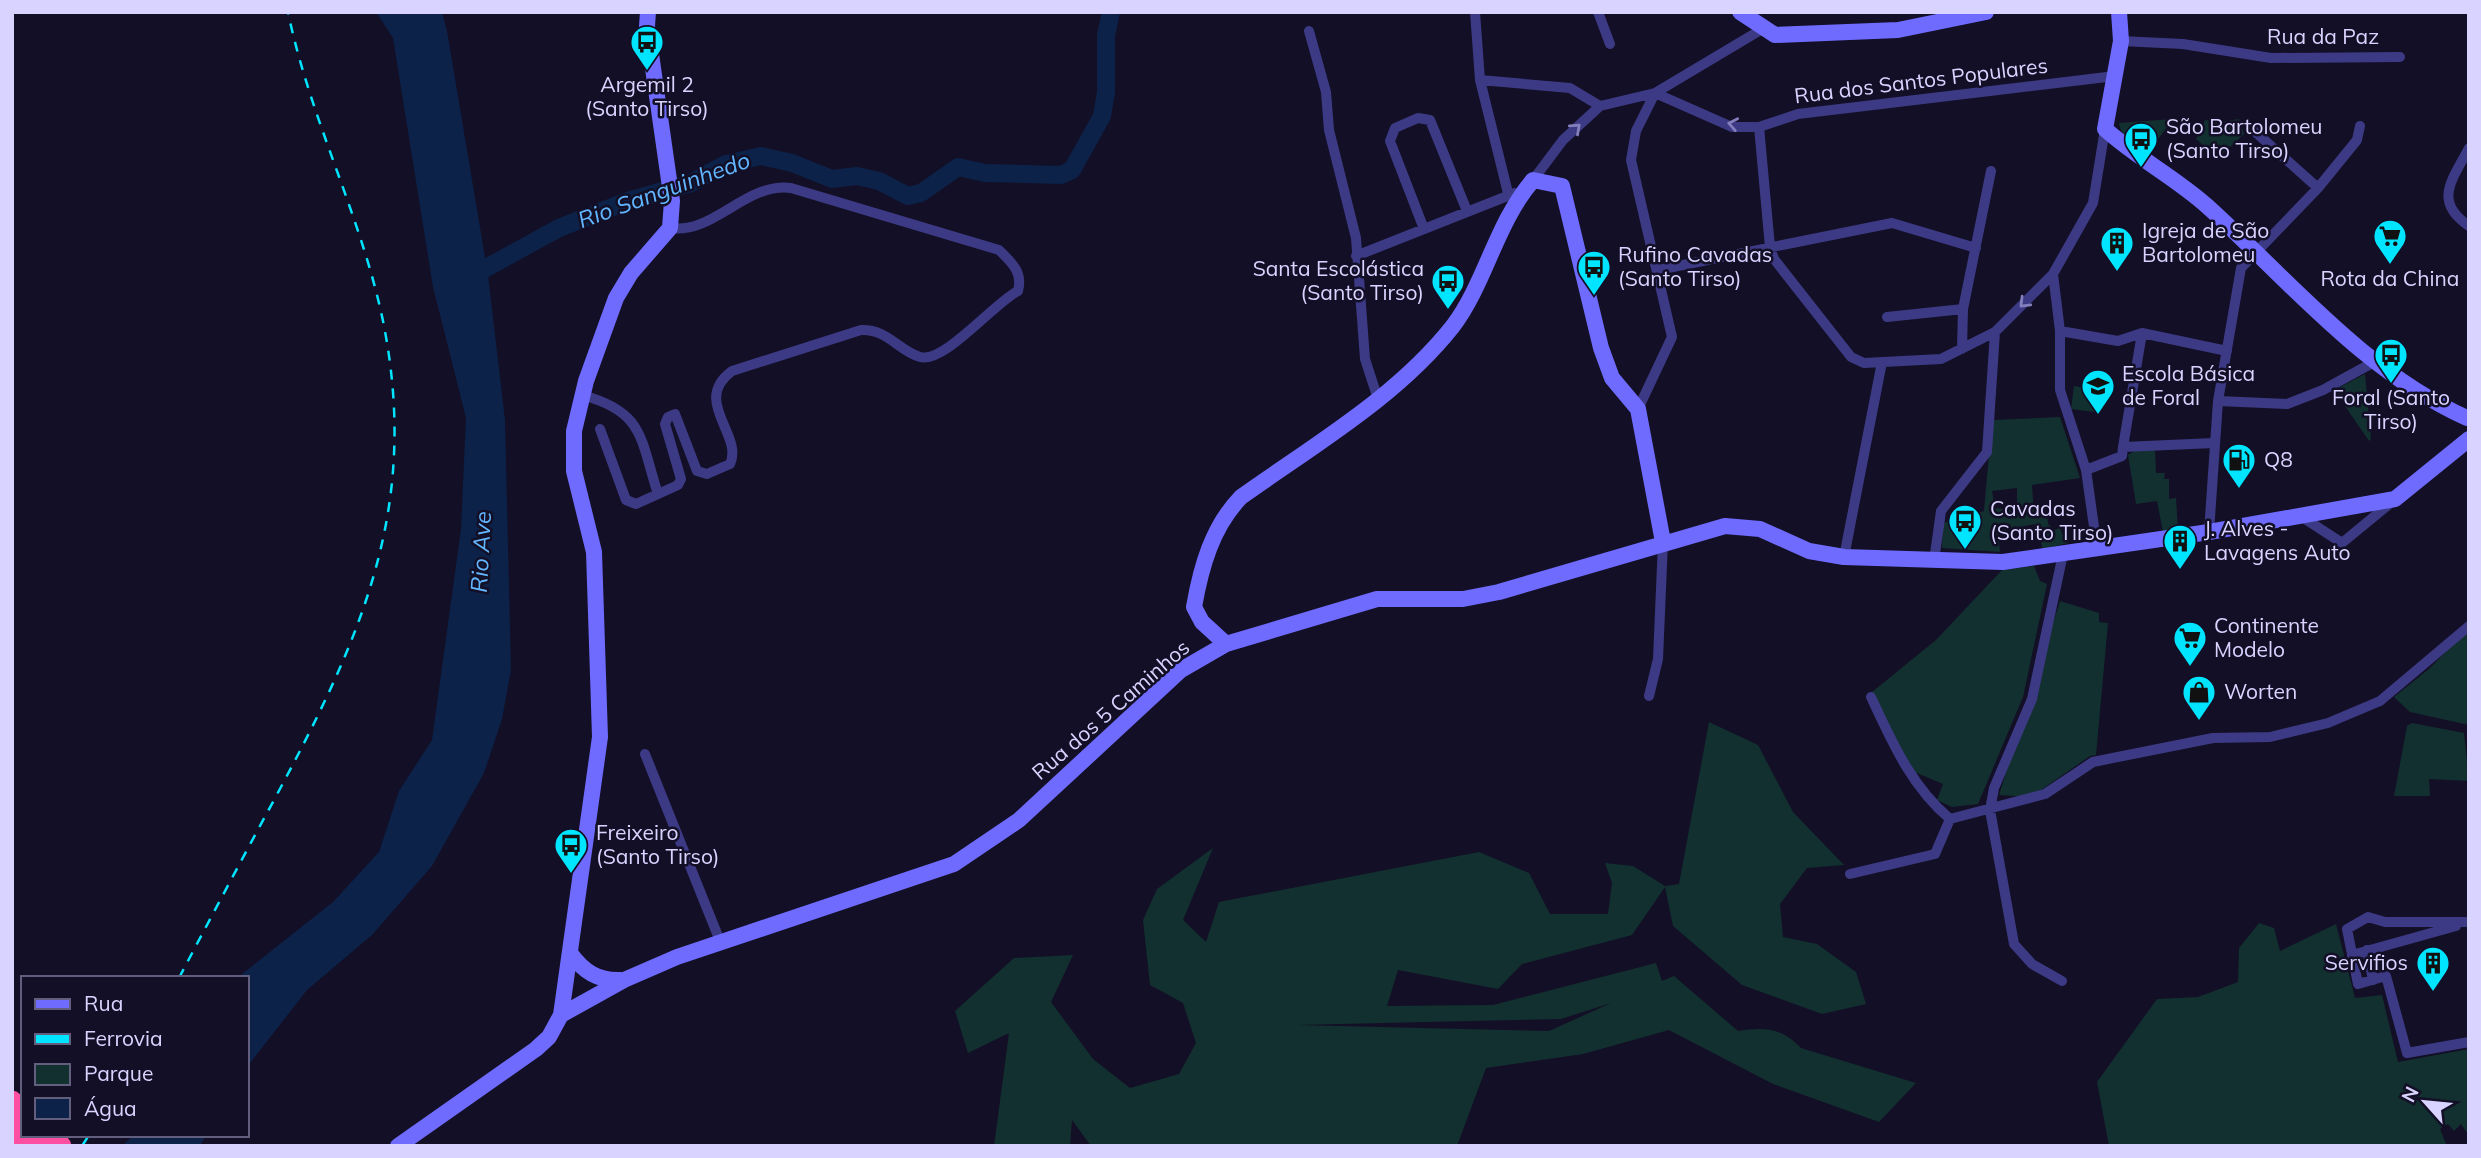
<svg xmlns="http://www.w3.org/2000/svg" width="2481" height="1158" font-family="Mulish,sans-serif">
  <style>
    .green { fill: #12302f; fill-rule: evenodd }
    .water { fill: #0c2248 }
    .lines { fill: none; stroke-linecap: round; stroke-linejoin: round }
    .river { stroke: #0c2248; stroke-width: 18 }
    .street { stroke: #3d3a85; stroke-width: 10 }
    .secondary { stroke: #6f6bff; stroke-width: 16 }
    .highway { stroke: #ff4fa3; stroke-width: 21 }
    .rail { stroke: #00e5ff; stroke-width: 2.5; stroke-dasharray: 10 9; stroke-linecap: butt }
    .oneway { stroke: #837fbc }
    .labels { text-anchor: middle; stroke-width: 5; stroke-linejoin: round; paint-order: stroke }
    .street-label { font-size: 21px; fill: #d9d4ff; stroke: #130f26 }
    .poi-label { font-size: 21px; fill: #d9d4ff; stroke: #130f26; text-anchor: start }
    .water-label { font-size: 23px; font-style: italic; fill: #62b6ff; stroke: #130f26 }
  </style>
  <rect width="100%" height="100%" fill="#130f26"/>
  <!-- green -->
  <path class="green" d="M2173,119l-23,31c-17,-4 -28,-10 -31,-27z
    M2239,119l5,15 -26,24 -22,-19 9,-19 16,2z
    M2365,374l6,65 -2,2 -35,-51z
    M2074,386l25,4 -4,22 -24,-3z
    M2060,417l20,61 -48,7 2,28 13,-1 1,12 7,6 5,-3 2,7h4l2,9 -25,6 -9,-25 -36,8 2,20 -58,-4 1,-25 41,-12 8,-91zM2017,488v23l-22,-3 -3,-17z
    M2155,450l1,23h9l-1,6h5v20l7,-1 2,32 -15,2 -6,-31 -21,3 -8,-49 6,-4z
    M2034,566l6,15 7,3 -24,113 -45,107 -26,3 -15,-7 6,-16 -31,-13 -21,-36 -19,-43 64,-52 66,-70z
    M2060,601l39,12v9l9,1 -12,132 -6,1 -59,41 -32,-2z
    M2469,628v97l-59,-13 -16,-15 36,-29z
    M1709,722l49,23 35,67 51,53 -37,3 -27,36 3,33 34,7 39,28 10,32 -44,10 -80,-29 -69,-59 -8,-39 -33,48 -110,29 -24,25 -100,-19 -11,36 106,-1 163,-42 6,18 12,-5 64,55c27,-4 44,-3 63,17l115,35 -37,39 -106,-38 -104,-54 -86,24 -97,14 -29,78h-366l-19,-26 -2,26h-76l15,-113 -41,20 -13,-42 59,-53 59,-3 -22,47 42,57 37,29 49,-14 17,-31 -13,-40 -33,-18 -7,-65 14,-31 56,-41 -30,72 23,22 13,-40 260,-50 50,21 21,41h58l4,-31 -7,-20 28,3 32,20 14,-2zM1611,1003l-62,28 -252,-6 264,-6z
    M2412,723l52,10 5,48 -40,-2 1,17h-36l13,-70z
    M2259,923l15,5 6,23 56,-27 19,74 27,-3 16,67 71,-13v87l-8,-12 -7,7 -6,-7 -8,5 7,17h-338l-12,-64 60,-83 41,-2 40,-15 1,-34z"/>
  <!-- water -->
  <path class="water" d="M376,12h66l5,19 41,244 17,145 6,250 -9,49 -18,54 -52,93 -60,69 -65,55 -60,77v-89h-10l96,-76 46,-50 20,-61 33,-51 29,-211 5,-111 -33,-131 -40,-249z
    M134,1135h72l-6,11h-78z"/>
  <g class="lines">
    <!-- river -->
    <path class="river" d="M466,279l93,-51 69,-27 63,-18 35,-19 35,-8 31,7 40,16 25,-3 22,5 29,15 13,-3 37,-26 27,6 76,2 11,-5 30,-54 4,-24v-57l5,-23"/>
    <!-- street -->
    <path class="street" d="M1475,12l5,68 28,113
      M1598,12l12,32
      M1309,31l17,61 3,38 27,108 9,121 13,40
      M2121,41l62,3 88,14 129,-1
      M1480,80l90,8 30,18
      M1655,93l77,34h27l39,-13 317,-38
      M1759,127l11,120 4,12 77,98 13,6 77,-4 54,-27 58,-58 40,-71 12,-74
      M2252,129l66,59
      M2469,148c-16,31 -37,53 0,78
      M1533,180l30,-40 37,-34 55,-13
      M1424,229l-34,-88 5,-13 23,-10 12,2 37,91
      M1356,256l159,-63
      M1658,270l234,-47 84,25
      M2053,274l7,57v59l26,80 11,78
      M1887,317l76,-8
      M2060,331l58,10 24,-8 85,18
      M1962,349l1,-40 28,-138
      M582,395c63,17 58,44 76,99
      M2218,401l69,3 36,-14 51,-28
      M1638,409l34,-72 -41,-177 5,-29 19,-38 109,-65
      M600,429l26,71 10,4 42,-19 3,-6 -16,-55 3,-7 7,-3 22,57 10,3 23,-10c14,-29 -39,-63 2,-93l129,-41c27,-1 36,20 59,27 24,7 74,-54 98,-66 5,-19 -6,-28 -19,-41l-208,-62c-45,-6 -78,47 -121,40
      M2123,447l19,-114
      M2086,470l36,-14 1,-9 91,-4
      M2299,515l43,28
      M2209,532l9,-131 23,-133 77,-80 39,-48 3,-14
      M2331,552l62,-51
      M1844,557l38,-195
      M1934,561l7,-50 46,-59 8,-120
      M1649,696l9,-37 5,-117
      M1871,697c21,45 40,89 79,122
      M645,754l75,187
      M1850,874l85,-20 15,-35 95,-25 48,-32 120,-24 57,-1 58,-14 52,-22 89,-75
      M2469,922h-84l-17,-5 -21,12 11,55 28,-8 21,77 62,-11
      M2367,950l6,30
      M2352,955l104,-29
      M2062,981l-30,-17 -18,-20 -24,-134 4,-22 38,-89 31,-145"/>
    <!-- secondary -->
    <path class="secondary" d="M1740,12l35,23 123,-5 88,-18
      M2119,12l2,29 -16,88c32,29 71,49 102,77 83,75 156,165 260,212
      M1226,644l-24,-22 -8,-15c7,-40 18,-80 47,-110 73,-52 156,-100 212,-171 32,-42 43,-103 80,-146l29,6 39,162 11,30 26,31 25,133
      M570,953c14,19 28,28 51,27
      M561,1015l63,-35 53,-23 277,-93 65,-44 162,-150 45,-26 151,-45h86l36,-7 226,-66 35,3 49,22 35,6 159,5 206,-30 186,-33 74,-60
      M398,1146l138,-97 13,-12 12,-22 39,-278 -6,-185 -20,-81v-40l12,-50 30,-83 15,-25 39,-45 2,-27 -25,-175 1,-14"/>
    <!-- highway -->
    <path class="highway" d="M12,1101l11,12
      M12,1128l20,18
      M48,1135l13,11"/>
    <!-- rail -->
    <path class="rail" d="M179,978c31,-59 63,-119 95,-178 86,-160 147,-291 109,-479 -22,-106 -73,-202 -95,-309
      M82,1146l7,-11"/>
  </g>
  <!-- one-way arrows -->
  <defs><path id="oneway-chevron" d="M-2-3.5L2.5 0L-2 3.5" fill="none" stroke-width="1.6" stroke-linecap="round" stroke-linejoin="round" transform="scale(1.75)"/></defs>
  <g class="oneway">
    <use href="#oneway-chevron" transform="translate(1733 124) rotate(-169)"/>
    <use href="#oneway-chevron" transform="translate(1576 128) rotate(-42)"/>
    <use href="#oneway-chevron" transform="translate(2024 303) rotate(135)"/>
  </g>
  <!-- icons -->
  <defs>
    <symbol id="bus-pin" viewBox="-11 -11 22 30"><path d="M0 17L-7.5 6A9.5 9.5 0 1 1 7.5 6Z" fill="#00e5ff" stroke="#130f26"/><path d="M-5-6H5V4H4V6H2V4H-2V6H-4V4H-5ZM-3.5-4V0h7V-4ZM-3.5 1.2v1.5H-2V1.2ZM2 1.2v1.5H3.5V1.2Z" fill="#111"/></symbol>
    <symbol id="supermarket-pin" viewBox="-11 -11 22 30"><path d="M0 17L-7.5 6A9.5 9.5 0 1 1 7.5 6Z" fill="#00e5ff" stroke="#130f26"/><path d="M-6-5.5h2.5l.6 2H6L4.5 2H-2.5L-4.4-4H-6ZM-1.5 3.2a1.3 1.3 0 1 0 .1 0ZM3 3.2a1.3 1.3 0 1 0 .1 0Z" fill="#111"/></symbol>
    <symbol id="building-pin" viewBox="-11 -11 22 30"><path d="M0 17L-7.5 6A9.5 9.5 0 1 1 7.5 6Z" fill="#00e5ff" stroke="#130f26"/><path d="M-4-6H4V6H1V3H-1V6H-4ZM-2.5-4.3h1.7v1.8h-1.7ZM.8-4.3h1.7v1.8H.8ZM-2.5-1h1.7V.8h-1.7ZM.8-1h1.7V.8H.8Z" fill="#111"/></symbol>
    <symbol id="school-pin" viewBox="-11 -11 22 30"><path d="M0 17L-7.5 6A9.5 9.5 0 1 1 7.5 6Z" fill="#00e5ff" stroke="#130f26"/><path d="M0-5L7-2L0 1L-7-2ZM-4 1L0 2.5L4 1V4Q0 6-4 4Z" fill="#111"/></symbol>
    <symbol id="fuel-pin" viewBox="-11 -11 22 30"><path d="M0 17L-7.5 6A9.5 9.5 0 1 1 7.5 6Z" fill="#00e5ff" stroke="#130f26"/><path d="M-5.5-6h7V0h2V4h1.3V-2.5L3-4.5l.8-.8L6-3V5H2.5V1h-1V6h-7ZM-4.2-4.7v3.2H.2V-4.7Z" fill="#111"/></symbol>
    <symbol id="shop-pin" viewBox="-11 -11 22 30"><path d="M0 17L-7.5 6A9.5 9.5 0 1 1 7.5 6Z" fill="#00e5ff" stroke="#130f26"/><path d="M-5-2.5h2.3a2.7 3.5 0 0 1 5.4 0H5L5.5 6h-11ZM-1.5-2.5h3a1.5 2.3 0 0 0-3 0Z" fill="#111"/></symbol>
  </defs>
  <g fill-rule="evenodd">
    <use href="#bus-pin" x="628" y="23" width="38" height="52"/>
    <use href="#bus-pin" x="2122" y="120" width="38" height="52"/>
    <use href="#supermarket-pin" x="2371" y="217" width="38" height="52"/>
    <use href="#building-pin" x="2098" y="224" width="38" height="52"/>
    <use href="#bus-pin" x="1575" y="248" width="38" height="52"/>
    <use href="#bus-pin" x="1429" y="262" width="38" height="52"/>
    <use href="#bus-pin" x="2372" y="336" width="38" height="52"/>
    <use href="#school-pin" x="2079" y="367" width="38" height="52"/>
    <use href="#fuel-pin" x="2220" y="441" width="38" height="52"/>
    <use href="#bus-pin" x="1946" y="502" width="38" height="52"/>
    <use href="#building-pin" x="2161" y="522" width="38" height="52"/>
    <use href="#supermarket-pin" x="2171" y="619" width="38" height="52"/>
    <use href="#shop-pin" x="2180" y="673" width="38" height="52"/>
    <use href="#bus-pin" x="552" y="826" width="38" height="52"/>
    <use href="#building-pin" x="2414" y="944" width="38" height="52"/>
  </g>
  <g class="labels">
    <!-- street labels -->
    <g class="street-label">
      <text x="2323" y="44">Rua da Paz</text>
      <text transform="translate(1921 81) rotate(-7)" y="7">Rua dos Santos Populares</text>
      <text transform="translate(1111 710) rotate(-41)" y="7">Rua dos 5 Caminhos</text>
    </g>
    <!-- poi labels -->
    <g class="poi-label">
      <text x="647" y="92" text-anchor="middle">Argemil 2<tspan x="647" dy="24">(Santo Tirso)</tspan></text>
      <text x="2166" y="134">São Bartolomeu<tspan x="2166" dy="24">(Santo Tirso)</tspan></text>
      <text x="2142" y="238">Igreja de São<tspan x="2142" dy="24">Bartolomeu</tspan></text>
      <text x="1618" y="262">Rufino Cavadas<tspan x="1618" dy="24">(Santo Tirso)</tspan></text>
      <text x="1424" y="276" text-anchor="end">Santa Escolástica<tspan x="1424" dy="24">(Santo Tirso)</tspan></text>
      <text x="2390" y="286" text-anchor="middle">Rota da China</text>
      <text x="2122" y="381">Escola Básica<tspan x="2122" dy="24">de Foral</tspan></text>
      <text x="2391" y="405" text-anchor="middle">Foral (Santo<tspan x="2391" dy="24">Tirso)</tspan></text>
      <text x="2264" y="467">Q8</text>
      <text x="1990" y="516">Cavadas<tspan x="1990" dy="24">(Santo Tirso)</tspan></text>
      <text x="2204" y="536">J. Alves -<tspan x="2204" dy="24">Lavagens Auto</tspan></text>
      <text x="2214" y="633">Continente<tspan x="2214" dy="24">Modelo</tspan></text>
      <text x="2224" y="699">Worten</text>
      <text x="596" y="840">Freixeiro<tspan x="596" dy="24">(Santo Tirso)</tspan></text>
      <text x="2408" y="970" text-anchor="end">Servifios</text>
    </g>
    <!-- water labels -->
    <g class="water-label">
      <text transform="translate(664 190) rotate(-20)" y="8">Rio Sanguinhedo</text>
      <text transform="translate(481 552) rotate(-87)" y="8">Rio Ave</text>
    </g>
  </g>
  <!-- border -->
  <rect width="2481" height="1158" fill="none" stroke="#d9d4ff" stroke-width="28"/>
  <!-- legend -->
  <rect x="21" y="976" width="228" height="161" fill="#130f26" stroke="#625e7d" stroke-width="2"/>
  <rect x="35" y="999" width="35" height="10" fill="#6f6bff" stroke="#625e7d" stroke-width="2"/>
  <text x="84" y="1011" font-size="21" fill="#d9d4ff">Rua</text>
  <rect x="35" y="1034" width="35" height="10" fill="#00e5ff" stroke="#625e7d" stroke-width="2"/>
  <text x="84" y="1046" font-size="21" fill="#d9d4ff">Ferrovia</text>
  <rect x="35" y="1064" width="35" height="21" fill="#12302f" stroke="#625e7d" stroke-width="2"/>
  <text x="84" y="1081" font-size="21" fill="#d9d4ff">Parque</text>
  <rect x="35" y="1098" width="35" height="21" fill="#0c2248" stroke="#625e7d" stroke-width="2"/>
  <text x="84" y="1116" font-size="21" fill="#d9d4ff">Água</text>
  <!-- north arrow -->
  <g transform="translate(2425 1102) rotate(297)" stroke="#130f26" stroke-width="5" paint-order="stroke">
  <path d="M0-5L12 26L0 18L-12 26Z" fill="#d9d4ff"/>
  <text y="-10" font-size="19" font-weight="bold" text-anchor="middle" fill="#d9d4ff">N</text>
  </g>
</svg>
